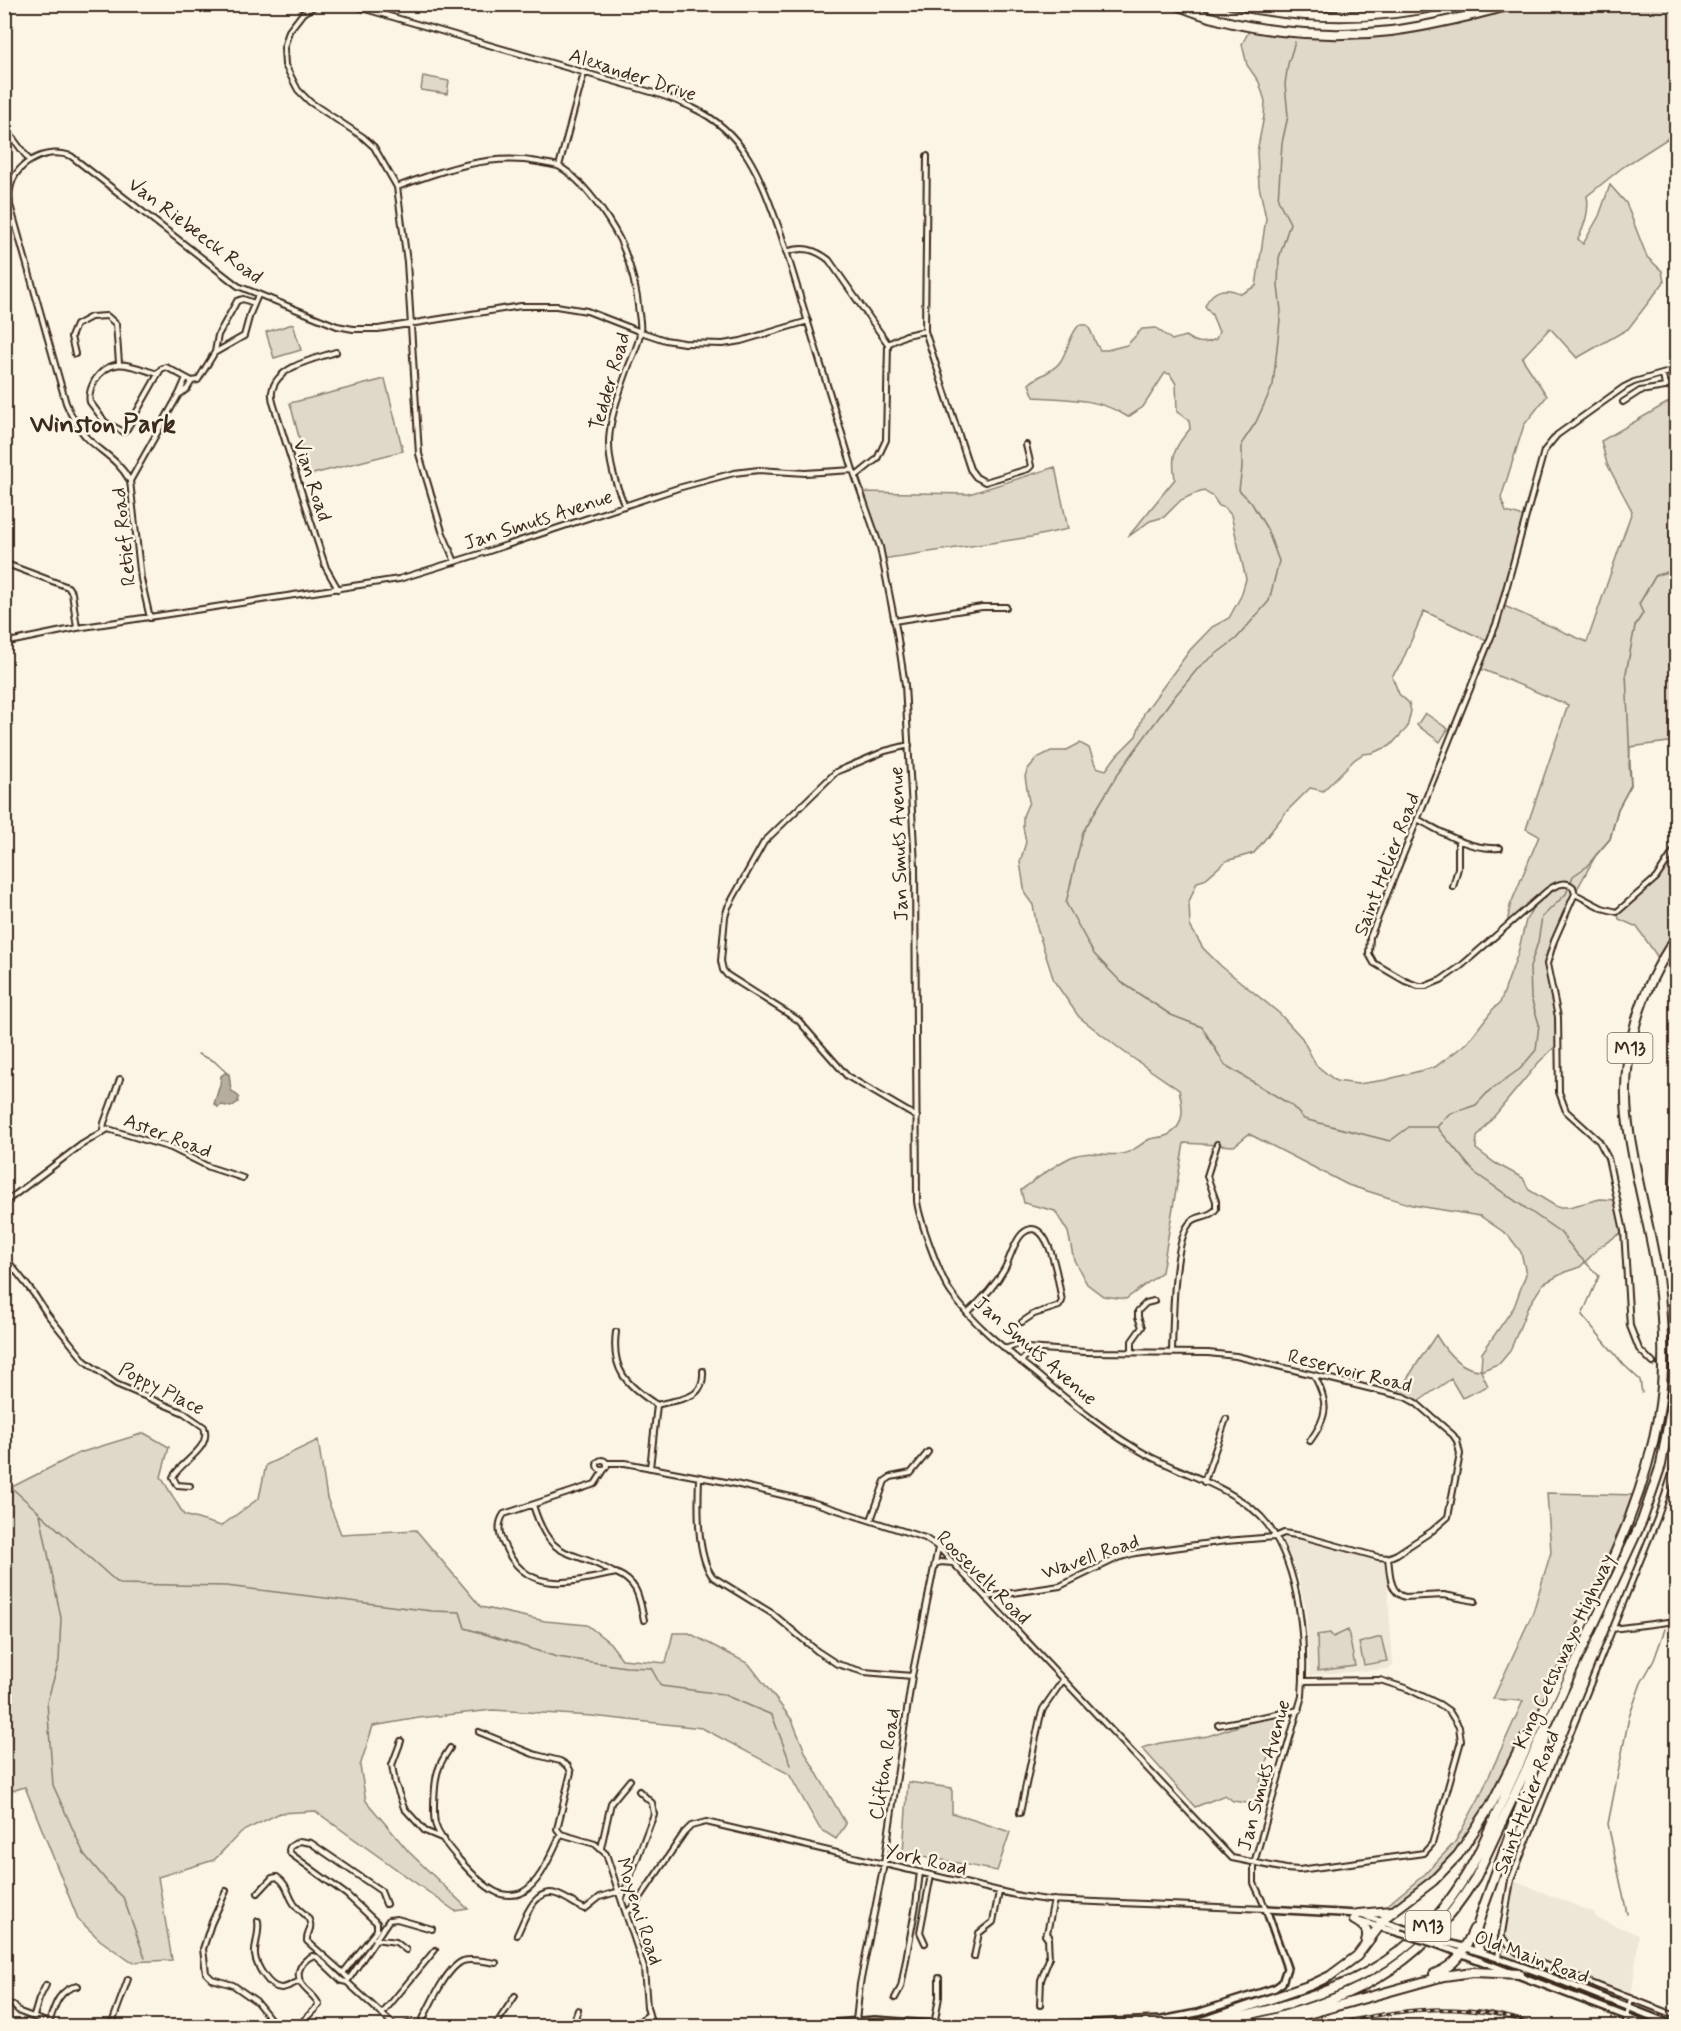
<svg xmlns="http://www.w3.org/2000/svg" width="1681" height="2031" font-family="Mynerve,sans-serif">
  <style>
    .built { fill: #eee6d6 }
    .green { fill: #e0d8c8; stroke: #8e8173; stroke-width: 1.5; fill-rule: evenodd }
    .water { fill: #b7ad9e; stroke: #85796b; stroke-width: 1.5 }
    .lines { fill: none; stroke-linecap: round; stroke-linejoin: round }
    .stream { stroke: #85796b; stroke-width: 1.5 }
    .street-tunnel { stroke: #d5ccbd; stroke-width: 4; stroke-dasharray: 4 2; stroke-linecap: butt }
    .street-casing { stroke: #3b2a1e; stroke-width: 8 }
    .secondary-casing { stroke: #3b2a1e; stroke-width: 10 }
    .highway-casing { stroke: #3b2a1e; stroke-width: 12 }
    .street { stroke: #fcf5e5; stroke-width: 4 }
    .secondary { stroke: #fcf5e5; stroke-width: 5 }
    .highway { stroke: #fcf5e5; stroke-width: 8 }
    .rail-casing { stroke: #3b2a1e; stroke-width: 4 }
    .rail { stroke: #fcf5e5; stroke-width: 1.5; stroke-dasharray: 4.5; stroke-linecap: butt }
    .secondary-bridge-casing { stroke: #3b2a1e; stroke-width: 10; stroke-linecap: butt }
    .secondary-bridge { stroke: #fcf5e5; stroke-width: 5 }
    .labels { text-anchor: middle; stroke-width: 5; stroke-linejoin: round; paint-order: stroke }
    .shield { fill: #fcf5e5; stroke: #75675a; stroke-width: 1.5 }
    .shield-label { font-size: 18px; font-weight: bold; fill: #3b2a1e }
    .street-label { font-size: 20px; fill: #3b2a1e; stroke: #fcf5e5 }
    .district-label { font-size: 26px; font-weight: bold; fill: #3b2a1e; stroke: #fcf5e5 }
  </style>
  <rect width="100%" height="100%" fill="#fcf5e5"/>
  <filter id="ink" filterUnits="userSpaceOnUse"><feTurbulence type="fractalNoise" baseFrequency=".0167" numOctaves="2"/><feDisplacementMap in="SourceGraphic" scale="12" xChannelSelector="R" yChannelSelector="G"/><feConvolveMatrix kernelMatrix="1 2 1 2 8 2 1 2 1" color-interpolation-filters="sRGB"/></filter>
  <g filter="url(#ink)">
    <!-- built -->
    <path class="built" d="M1281,1537l30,4 75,23 7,101 -4,4 -79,6 -4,-66 -9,-37z
      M1511,1880l84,33 1,5 43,17 -9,73 -132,-51z"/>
    <!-- green -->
    <path class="green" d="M1530,5h146v122l-9,12 -44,28 -36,29c3,15 -2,29 -9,43l5,5 16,-28 11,-31 16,18 21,54 15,14 2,11 -36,47 -51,29 -27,-30 -28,30 25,38 -23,29 -23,73 5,14 19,5 -23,88 85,37 45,-131 -25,-47 -6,-23 66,-38 9,-1v339l-46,6 -1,18 2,20 -13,24 -8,30 -14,16 -21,38 -21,48 -7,23 9,40 3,39 -20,19 -62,75 -1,12 19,14 28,15 6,12 28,17h12l31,-8 18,1 6,31 -23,15 -21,21 -15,5 -22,12 -15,23 -18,44 -10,12 -19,8 7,15 -26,12 -11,-19 -35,24 -19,-9 39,-59c10,17 24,35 45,35l1,-17 32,-46 12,-33 -5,-22 -13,-17 -28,-19 -68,-11 -64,-20 -99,-51 -15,12 -50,-3 -22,129 -36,27 -23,-3 -16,-12 -13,-24 -6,-28 -13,-21 -31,-8 -3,-13c16,-11 33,-25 50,-33 18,-8 35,0 51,-3 11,-2 18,-10 28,-15 6,-2 12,-1 18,-4 18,-9 15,-29 11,-45l-55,-38 -45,-35 -25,-36 -17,-53 -4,-23 -8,-11 -5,-32 6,-20 -3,-15v-11l6,-14 -4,-26 3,-7 9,-11 14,-7h14l15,-8 9,5 7,19 10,3 11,-15 19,-19 8,-23 46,-63 22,-23 17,-9 12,-22 5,-17 -15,-64 -6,-7 -6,-2 -6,-9 -9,-6 -10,3 -13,6 -17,17 -14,4 -22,16 47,-58c-4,-24 -1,-32 15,-50l-1,-9 -12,-8 -1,-28 -6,-10 -5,-1 -22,34 -15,10c-29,-19 -60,-18 -94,-20l-5,-13c9,-9 23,-11 31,-22 8,-12 9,-26 19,-37h8c6,8 7,17 13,25h7l20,-5 15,-16 14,-1 16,12 13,-4c11,7 18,9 31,3l3,-7 -7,-17 -7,-9c7,-17 21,-20 36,-12l15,-8 10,-68 -7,-32 -2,-34 7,-36 1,-15 -6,-19 -12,-17 -5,-21 7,-13c47,1 95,9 142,4 47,-5 93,-19 139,-30zM1424,611l65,31 -10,26 89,37 -42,124 13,7 -29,70 -3,19 30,-25 -11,20 -8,33 -18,50 -7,6 -26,34 -32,24 -50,13 -27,4 -22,-3 -20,-16 -14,-27 -23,-25 -58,-47 -18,-18 -13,-22 -1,-24 8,-20 7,-2 22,-19 28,-8 33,-42 23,-23 13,3 31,-31 9,-6 9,-1 18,-7 17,-18 4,-17 -2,-8 -10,-9 -7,-18 9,-12z
      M423,76l26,5 -2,13 -26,-4z
      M293,324l8,26 -27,8 -8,-26z
      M385,379l18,72 -94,24 -19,-72z
      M1055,467l13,62 -37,8 -149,22 -21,-67 108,2z
      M1425,713l23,16 -8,13 -23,-17z
      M1676,848v90l-15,24 -24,-35 -18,-8 -2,-7 33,-29z
      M144,1433l25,14 -8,30 23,38 37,11 38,-28 7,-33 52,-25 9,58 14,36 75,-4 65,77 64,14 42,4 23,18 12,16 44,4 7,-30h16l60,31 43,56 14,34 40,70 -10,15 -16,-10 -31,-55 -87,-46 -110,-12 -99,-6 -74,8 -46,8 -13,40 6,35 43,51 59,57 -13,2 -140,-100 -35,2 -39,19 -27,28 -56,17 14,83 -41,2 -31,-22 -22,-21 -53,-132 -20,6 -1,-169 5,-19 -5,-13v-101l75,-38z
      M1547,1493l92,2 -95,215 -86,145 -59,52 -41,7 27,-7 40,-33 30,-32 24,-44 44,-97 -30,-2 40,-87 18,-60z
      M1348,1630l7,36 -37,5 -1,-36 13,-2 3,4z
      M1381,1637l6,24 -23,4 -5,-22z
      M1280,1715l-26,89 -21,-3 -8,-6 -30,12 -53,-59 18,-5 48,-7 39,-13z
      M908,1782l44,6v25l58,19 -13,39 -94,-19z"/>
    <!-- water -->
    <path class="water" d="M225,1073l4,1 2,16 8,7 -1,5 -7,5 -9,-2 -4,2 -4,-3 6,-19 1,-9z"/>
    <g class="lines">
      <!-- stream -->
      <path class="stream" d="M1295,42l-7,22 -3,20 3,32 -6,27 -4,57 12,23 -11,35 -1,28 3,25 -8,74 -17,37 -14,21v25l-3,22 12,12 16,27 12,32 -10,40 -33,38 -36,27 -30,36 -53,73 -34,57 -17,71 28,51 27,28 50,33 31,12 23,38 66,40 13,14 86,22 19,-14h28l38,46 85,59 17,22 22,22 -17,39 42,50 16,15 2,13
        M198,1054l16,7 13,12
        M1438,1126l11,-12 27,-9 14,-15 30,-21 16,-19 3,-26 -8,-26 -1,-31 8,-25 4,-25 24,-23 7,-18 13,-9 24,-28 8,-30 13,-24 -5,-112 9,-47 8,-13 -4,-9 17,-29 20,-5
        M4,1481l115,103 107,2 206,25 28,1 5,16 92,29 69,10 25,1 10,18 61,8 50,21 19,50
        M40,1514l21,104 -2,43 -12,41 6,83 31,69 26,31 13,12 22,61
        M1668,1619l8,-22
        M1627,1914l-19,-90 21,-107 12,-34 13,-23 11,-31"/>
      <!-- street-tunnel -->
      <path class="street-tunnel" d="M1653,1363l20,5"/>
      <defs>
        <path id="street" d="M318,4l-15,9 -14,18 -5,17 1,17 13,25 12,12 53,35 11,10 23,40 10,75 12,192 23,77 13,31
          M348,4l310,90c11,4 23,8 35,14 54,25 69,74 88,126l72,236
          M4,126l25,34
          M927,156l-2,175 45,138 6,8 9,5 43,-13 3,-3 -5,-21
          M559,166l25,-93
          M397,187c46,-17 92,-34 141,-25 7,2 16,2 22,5 23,13 48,50 60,73 11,25 17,48 19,74 1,6 2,13 1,19 -1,12 -9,26 -13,38 -20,56 -27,79 -2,135
          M786,252c17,-6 29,-3 43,8l59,84 -2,96 -9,19 -21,17
          M888,344l18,-9 19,-4
          M216,352l28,-16 6,-22 8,-19
          M336,352c-21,7 -60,14 -64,40 -1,7 2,13 4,20l45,141 5,15 12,21
          M75,354l-4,-17 5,-12 15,-8 16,-1 9,8 3,39
          M158,374c-25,-7 -45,-20 -63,6 -4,7 -7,14 -5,22l15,20 19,10 3,-3 34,-60 5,-2 26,14
          M1663,374l2,13 11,-7
          M192,381l6,-1 17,-28 3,-17 19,-34 6,-2 11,4
          M180,394l7,-5 5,-8
          M1623,402l17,-11 25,-4
          M130,481c-12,-22 -28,-28 -44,-44 -9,-10 -15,-22 -20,-34l-56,-198c0,-5 -1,-10 0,-15 4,-27 36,-43 61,-34l167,130 99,40 16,3h25l143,-23h35l31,5 54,21 24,8 19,3 39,1 18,-3 67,-20
          M4,563l64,24 4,6 5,35
          M150,618l-9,-39 -11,-98 49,-87 7,-16
          M894,621l88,-14h24
          M4,643l73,-15 322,-49 87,-27 192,-64 56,-15 25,-3 46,3 48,-3 27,77 17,86 8,52 10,180 2,336c2,18 24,79 35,93 22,31 52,54 82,78 37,31 74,62 117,85 36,18 93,35 117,68 33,46 38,117 34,171l-48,167v20l12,26 -219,-9 -27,-4 -314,-74 -15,4 -7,7 -48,71 -9,8
          M909,745l-24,6 -49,21 -72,70 -36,65 -3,10 -4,44 2,9 4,5 71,45 49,56 70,41
          M1419,820c27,14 49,30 81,28
          M1453,887l5,-19v-28
          M1575,894l27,14 15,4 39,-34 20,-30
          M103,1130l1,-7 16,-44
          M4,1203l77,-58 27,-16 63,19 38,19 34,11
          M4,1256l30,38 13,20 38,47 31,23 68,29 20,14c8,22 -23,34 -31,50l4,8 13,1
          M967,1313c15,-13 28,-27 38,-45 5,-10 9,-26 17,-34 28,-25 37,54 40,67l-3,5 -25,8 -12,8
          M616,1332c-5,38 10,53 41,73
          M1132,1352v-11l10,-14 -4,-10v-6l8,-8 8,-2
          M1172,1352c1,-28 1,-108 17,-128 7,-10 20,-5 27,-15v-8l-9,-25 10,-32
          M1021,1362l7,-9 -1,-5
          M1653,1363l-14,-14 -9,-23 -6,-95 -16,-73 -9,-17 -33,-30 -7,-19 -1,-75 -11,-53 7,-23 19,-43 2,-4 -2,-7c-8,-7 -18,-2 -26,4l-86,75 -20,14 -15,6h-8l-13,-5 -31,-18 -5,-9 1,-17 127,-315 47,-171 13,-16 67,-48 10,-5 42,-12
          M1310,1441c18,-25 19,-37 5,-64
          M597 1465a5 5 0 1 1 10 0a5 5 0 1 1-10 0Z
          M607,1463h18l106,20 81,19 113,36 13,9 294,311 54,11 13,1 125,-17 8,-9 29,-103 -2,-14 -10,-16 -10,-7 -31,-15 -28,-9 -77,1
          M650,1468l7,-63c22,-7 48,-4 46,-34
          M604,1470l-9,14 -91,30c-7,10 -5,21 0,31 23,52 68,37 112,28 23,10 23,25 28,47
          M699,1478c-1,26 -3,78 14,99l60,37 44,37 20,13 27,8 48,4
          M1204,1482l22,-63
          M533,1505c19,61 38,41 81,68
          M871,1520l14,-39 6,-4 20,-4 17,-21
          M1388,1558c2,14 1,35 17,39l39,-2 31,6
          M935,1564l6,-2 11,1
          M986,1597l74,-11 58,-28 17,-5 91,-12 49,-4 9,-4 18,3 76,21 10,1 9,-4 35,-23 16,-14 12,-63 -3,-13 -4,-6 -37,-32 -11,-6 -169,-41 -28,-3 -123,-1 -58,-4 -8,-4 -14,5
          M1612,1629l64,-8
          M1218,1725l81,-15
          M401,1741l-9,24 3,18 9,25 21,23 19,8
          M450,1748c-4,6 -9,13 -11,20 -5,11 -6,44 -4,55 4,18 44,61 61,69 7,4 20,4 27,0 19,-11 28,-39 38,-58l-4,-5 14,-57 -3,-6 -8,-5 -27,-7 -54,-22
          M1020,1813l20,-95 3,-9 20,-29
          M561,1834l34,10 11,10 38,114 3,39 5,19
          M601,1848l10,-45 19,-23
          M226,1891l-15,33 -8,25 3,24 6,6 21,6 23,16 20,25
          M258,1893l14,-15 5,-1c12,8 10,18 18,28 4,6 14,10 15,18 2,7 -4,11 -3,18l36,32
          M622,1898l32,-84 -2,-11 -13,-12
          M258,1921c2,13 -4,24 -3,34 1,10 14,33 26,33 6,0 13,-5 19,-7
          M1047,1933l-2,2 2,3 2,-2 -2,-3 7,-33
          M517,1935c7,-14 17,-48 39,-41 10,3 19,11 29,15l15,-12 20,-6
          M1501,1937l16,15 10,6 149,58
          M375,1939l21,3 10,8
          M925,1943l-5,-11 11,-57
          M974,1957l5,-24 14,-11 6,-30
          M1498,1957l13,-77 146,-361 19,-57
          M349,1979l-6,-6 34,-43v-7l-30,-28 -56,-41 -2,-4 1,-3 9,-6 12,2 70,48 5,13
          M349,1979l40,-59 8,-1 35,10
          M895,1998l6,-11 15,-82 4,-33
          M13,2005l7,7 29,11v3
          M1040,2005l1,-25 8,-21 -1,-21
          M382,2014l53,-64
          M34,2016l5,-17 7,-14
          M856,2021l4,-37 24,-120 28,-188 26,-128
          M49,2023c5,-16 10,-35 29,-37
          M573,2024l5,-14
          M934,2025l5,-28v-19
          M111,2026l17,-47
          M298,2026l21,-21c-5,-13 -23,-17 -20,-34 2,-7 7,-12 13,-15l5,1 25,24 5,1 48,44
          M403,2026l5,-2 11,1 2,-2c8,-16 25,-55 42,-62 9,-3 24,1 33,2
          M495,2026l20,-30
          M569,2026l4,-2 4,2
          M633,2026l15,-11
          M1625,2026l6,-28"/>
        <path id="secondary" d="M1358,1921l42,12
          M1437,1940c83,21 160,56 239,86
          M1436,1944l216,82
          M7,2026h22
          M794,2026l81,-6 83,6
          M1019,2026l143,-6 35,-7 78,-25 7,-5 5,-15 -21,-59 92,5 56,18"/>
        <path id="highway" d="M1175,4c62,28 149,35 216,27 42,-5 84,-17 125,-27
          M1230,4c73,16 144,17 217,0
          M1358,1914l34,-3
          M1354,1920c9,5 16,10 12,21
          M1479,1950l-4,-15 7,-24 64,-175
          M1434,1974c23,-9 30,-23 40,-45
          M1191,2026l120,-41 19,-9 27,-20 30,-40 46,-35 25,-26 32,-48 36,-71
          M1207,2026c123,-32 209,-51 272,-174 34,-75 69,-150 103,-225 31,-68 63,-134 76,-209 8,-45 6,-94 0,-140 -8,-54 -25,-107 -31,-162 -6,-63 13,-126 49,-178
          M1245,2026c106,-28 170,-51 231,-149l166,-356 19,-56 11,-61 2,-26 1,-196 1,-32
          M1265,2026l179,-50 29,-4 47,2"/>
      </defs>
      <!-- street casing -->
      <use href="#street" class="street-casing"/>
      <!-- secondary casing -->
      <use href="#secondary" class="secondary-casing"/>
      <!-- highway casing -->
      <use href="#highway" class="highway-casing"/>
      <!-- street -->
      <use href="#street" class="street"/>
      <!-- secondary -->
      <use href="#secondary" class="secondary"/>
      <!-- highway -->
      <use href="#highway" class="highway"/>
      <defs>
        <path id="rail" d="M1328,2026c69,-18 141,-26 209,0"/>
      </defs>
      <!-- rail casing -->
      <use href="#rail" class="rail-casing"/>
      <!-- rail -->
      <use href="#rail" class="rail"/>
      <defs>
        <path id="secondary-bridge" d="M1414,1932l23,8
          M1400,1933l36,11"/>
      </defs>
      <!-- secondary-bridge casing -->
      <use href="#secondary-bridge" class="secondary-bridge-casing"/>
      <!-- secondary-bridge -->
      <use href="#secondary-bridge" class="secondary-bridge"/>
    </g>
  </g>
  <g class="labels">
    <!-- shield labels -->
    <g class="shield">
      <rect x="1607.5" y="1033" width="45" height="30" rx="4.5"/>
      <rect x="1405.5" y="1911" width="45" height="30" rx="4.5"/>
    </g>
    <g class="shield-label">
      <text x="1630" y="1054">M13</text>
      <text x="1428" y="1932">M13</text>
    </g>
    <!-- street labels -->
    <g class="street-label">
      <text transform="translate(633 74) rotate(18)" y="7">Alexander Drive</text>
      <text transform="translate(196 230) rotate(37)" y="7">Van Riebeeck Road</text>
      <text transform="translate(609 381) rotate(-74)" y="7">Tedder Road</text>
      <text transform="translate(313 480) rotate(72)" y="7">Vian Road</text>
      <text transform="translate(538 519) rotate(-18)" y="7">Jan Smuts Avenue</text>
      <text transform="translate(123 537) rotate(-96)" y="7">Retief Road</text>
      <text transform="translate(898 844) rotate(-92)" y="7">Jan Smuts Avenue</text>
      <text transform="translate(1386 864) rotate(-69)" y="7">Saint Helier Road</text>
      <text transform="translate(168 1135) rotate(21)" y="7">Aster Road</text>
      <text transform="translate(1036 1350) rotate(41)" y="7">Jan Smuts Avenue</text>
      <text transform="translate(1350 1370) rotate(14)" y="7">Reservoir Road</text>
      <text transform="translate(162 1388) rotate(27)" y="7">Poppy Place</text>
      <text transform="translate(1090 1556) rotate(-19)" y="7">Wavell Road</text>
      <text transform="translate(984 1577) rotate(45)" y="7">Roosevelt Road</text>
      <text transform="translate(1563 1651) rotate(-65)" y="7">King Cetshwayo Highway</text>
      <text transform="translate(884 1764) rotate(-81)" y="7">Clifton Road</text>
      <text transform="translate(1263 1775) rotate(-75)" y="7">Jan Smuts Avenue</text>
      <text transform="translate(1526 1802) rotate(-69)" y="7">Saint Helier Road</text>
      <text transform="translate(926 1859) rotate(13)" y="7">York Road</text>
      <text transform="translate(640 1911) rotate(72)" y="7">Moyeni Road</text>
      <text transform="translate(1532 1956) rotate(20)" y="7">Old Main Road</text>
    </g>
    <!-- district labels -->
    <g class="district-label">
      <text x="103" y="432">Winston Park</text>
    </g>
  </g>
  <!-- margin -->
  <rect width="1681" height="2031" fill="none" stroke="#fcf5e5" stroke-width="24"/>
  <rect x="12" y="12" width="1657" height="2007" fill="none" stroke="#3b2a1e" stroke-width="2" filter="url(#ink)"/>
</svg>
